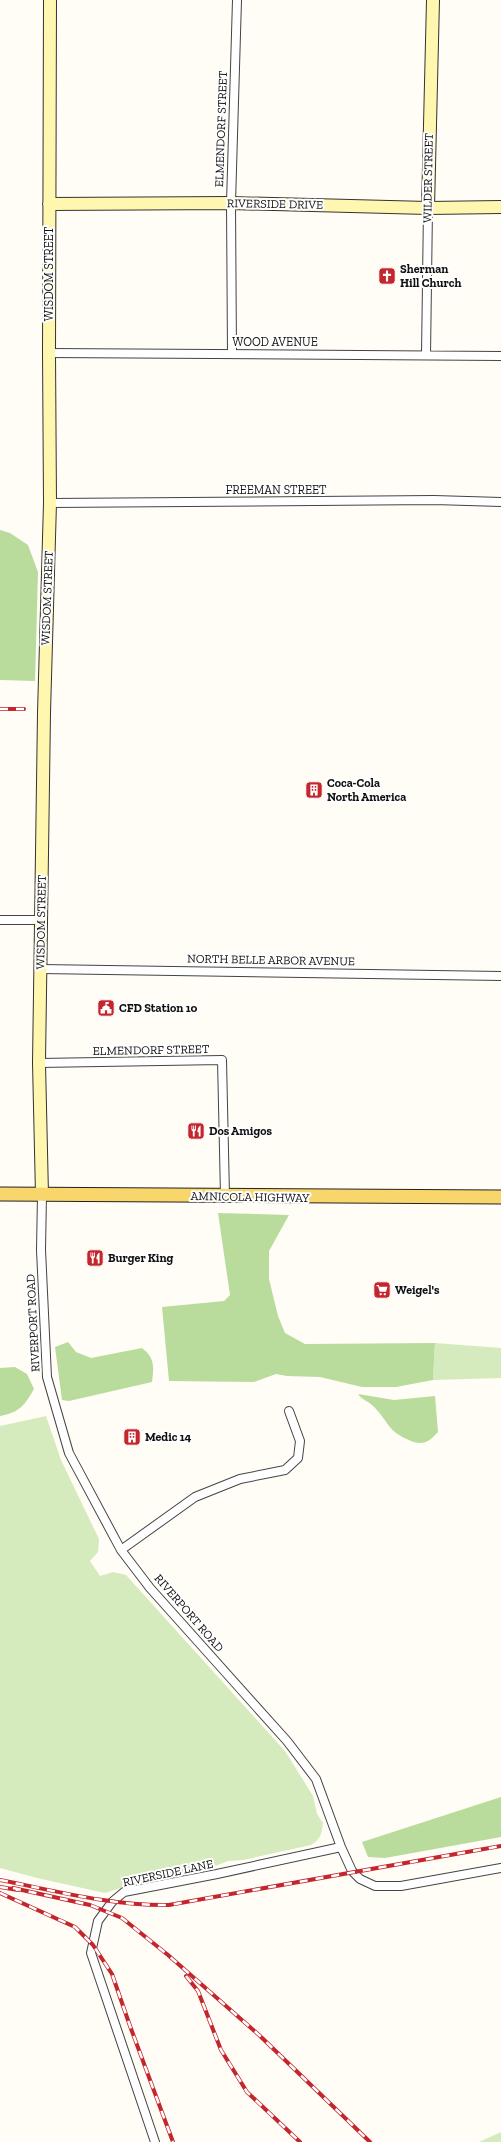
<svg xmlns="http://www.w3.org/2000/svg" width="501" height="2142" font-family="'Zilla Slab',serif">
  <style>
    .green { fill: #d5ebbd }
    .forest { fill: #b9dc9c }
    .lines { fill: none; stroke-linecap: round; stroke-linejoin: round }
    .street-casing { stroke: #444; stroke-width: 10 }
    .secondary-casing { stroke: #333; stroke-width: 14 }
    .primary-casing { stroke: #222; stroke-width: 15 }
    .street { stroke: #fff; stroke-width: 8 }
    .secondary { stroke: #fff6b0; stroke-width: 12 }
    .primary { stroke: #f9d66b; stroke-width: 13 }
    .rail-casing { stroke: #c4262e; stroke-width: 4 }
    .rail { stroke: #fff; stroke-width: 2.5; stroke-dasharray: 8; stroke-linecap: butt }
    .labels { text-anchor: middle; stroke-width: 4; stroke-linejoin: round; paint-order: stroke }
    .street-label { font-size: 12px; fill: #111; stroke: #fff }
    .poi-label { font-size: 12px; font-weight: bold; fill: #111; stroke: #fff; text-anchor: start }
  </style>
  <rect width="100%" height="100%" fill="#fffdf5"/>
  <!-- green -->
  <path class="green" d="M435,1343l66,5v30l-68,2z
    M46,1416l15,44 38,79 -1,13 -8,9 10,15 13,-4 13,3 159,176 28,45 4,18 6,9c-1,10 -2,16 -12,22l-68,15 -15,1 -23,9 -75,15 -25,8 -68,-15 -37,-10v-442z
    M501,2132v10h-22z"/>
  <!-- forest -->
  <path class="forest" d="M0,530l10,3 18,12 10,27 -3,109 -35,-1z
    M218,1213l71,2 -20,36v28l9,37 7,17 20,11 130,-1 -2,37 -37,7h-34l-42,-10 -33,-1 -11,-2 -22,8 -85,-1 -7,-74 62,-6 6,-6z
    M68,1342l8,10 15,6 51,-10c13,10 12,19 10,34l-83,19 -7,-1 -7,-53z
    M15,1367l12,7 7,15c-10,17 -14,23 -34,27v-48z
    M358,1394l36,6 41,-4 3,36c-8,9 -14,14 -27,9 -25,-10 -22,-20 -38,-35 -5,-5 -11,-6 -15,-12z
    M501,1797v40l-116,21 -17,-1 -6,-15z"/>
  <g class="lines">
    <defs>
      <path id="street" d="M49,353l452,3
        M232,354l-1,-151 6,-203
        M426,355l2,-147
        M50,503l384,-3 67,2
        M0,920h41
        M41,969l460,7
        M39,1063l183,-3 3,136
        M42,1195l-1,55 6,127 22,76 52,97 29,38 137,153 29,38 25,68 11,24 8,8 15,7h26l100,-18
        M121,1550l74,-53 45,-18 45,-9 13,-12 2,-17 -11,-30
        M155,2142l-64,-189 7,-32 14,-19 12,-10 93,-18 124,-27"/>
      <path id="secondary" d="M49,204l182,-1 197,5 73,-1
        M428,208l5,-208
        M42,1195l-3,-132 5,-350 6,-210 -1,-150 1,-353"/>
      <path id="primary" d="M0,1194l501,3"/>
    </defs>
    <!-- street casing -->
    <use href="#street" class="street-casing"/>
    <!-- secondary casing -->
    <use href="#secondary" class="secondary-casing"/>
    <!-- primary casing -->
    <use href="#primary" class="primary-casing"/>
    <!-- street -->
    <use href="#street" class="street"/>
    <!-- secondary -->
    <use href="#secondary" class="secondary"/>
    <!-- primary -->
    <use href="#primary" class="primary"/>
    <defs>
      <path id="rail" d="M0,709h24
        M0,1880c56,11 112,26 169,25l332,-59
        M0,1887l18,3
        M13,1888l77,17 32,13 46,37 91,80 111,107
        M0,1893l75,34 18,18 19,29 18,52 43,116
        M186,1976l12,15 23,59 26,42 53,50"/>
    </defs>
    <!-- rail casing -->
    <use href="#rail" class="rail-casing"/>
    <!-- rail -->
    <use href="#rail" class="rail"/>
  </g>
  <!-- icons -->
  <defs>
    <symbol id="church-square" viewBox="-11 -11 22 22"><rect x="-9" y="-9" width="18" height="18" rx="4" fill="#c4262e" stroke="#fff"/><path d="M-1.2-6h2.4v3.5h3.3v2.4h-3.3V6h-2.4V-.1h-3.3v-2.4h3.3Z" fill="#fff"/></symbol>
    <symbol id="building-square" viewBox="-11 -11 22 22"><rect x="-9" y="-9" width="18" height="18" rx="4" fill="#c4262e" stroke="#fff"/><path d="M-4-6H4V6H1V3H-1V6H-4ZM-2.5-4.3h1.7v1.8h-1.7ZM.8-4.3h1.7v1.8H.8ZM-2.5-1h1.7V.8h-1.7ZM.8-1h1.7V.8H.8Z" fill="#fff"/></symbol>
    <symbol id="civic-square" viewBox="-11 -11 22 22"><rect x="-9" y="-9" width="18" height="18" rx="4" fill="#c4262e" stroke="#fff"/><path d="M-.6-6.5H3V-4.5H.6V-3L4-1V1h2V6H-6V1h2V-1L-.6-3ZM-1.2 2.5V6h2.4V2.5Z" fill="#fff"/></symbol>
    <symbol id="restaurant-square" viewBox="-11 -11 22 22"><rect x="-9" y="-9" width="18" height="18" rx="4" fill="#c4262e" stroke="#fff"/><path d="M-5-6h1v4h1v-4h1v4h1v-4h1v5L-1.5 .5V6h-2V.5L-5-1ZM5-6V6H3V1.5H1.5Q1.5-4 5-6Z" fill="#fff"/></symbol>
    <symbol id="supermarket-square" viewBox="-11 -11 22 22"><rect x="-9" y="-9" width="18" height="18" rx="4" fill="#c4262e" stroke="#fff"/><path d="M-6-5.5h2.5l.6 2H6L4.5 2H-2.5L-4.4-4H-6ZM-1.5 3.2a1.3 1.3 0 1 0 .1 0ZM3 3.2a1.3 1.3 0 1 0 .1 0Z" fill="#fff"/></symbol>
  </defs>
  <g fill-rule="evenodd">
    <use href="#church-square" x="377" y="266" width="20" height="20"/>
    <use href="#building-square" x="304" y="780" width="20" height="20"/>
    <use href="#civic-square" x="96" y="998" width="20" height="20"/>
    <use href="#restaurant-square" x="186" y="1121" width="20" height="20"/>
    <use href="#restaurant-square" x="85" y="1248" width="20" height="20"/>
    <use href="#supermarket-square" x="372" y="1280" width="20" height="20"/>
    <use href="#building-square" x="122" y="1427" width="20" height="20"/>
  </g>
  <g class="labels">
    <!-- street labels -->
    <g class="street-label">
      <text transform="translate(221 129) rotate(-88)" y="4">ELMENDORF STREET</text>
      <text transform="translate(428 178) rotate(-89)" y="4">WILDER STREET</text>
      <text transform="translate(275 204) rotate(1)" y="4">RIVERSIDE DRIVE</text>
      <text transform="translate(49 274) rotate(-90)" y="4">WISDOM STREET</text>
      <text x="275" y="346">WOOD AVENUE</text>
      <text x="276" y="494">FREEMAN STREET</text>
      <text transform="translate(47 598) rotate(-88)" y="4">WISDOM STREET</text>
      <text transform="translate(41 922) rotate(-89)" y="4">WISDOM STREET</text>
      <text transform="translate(271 960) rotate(1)" y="4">NORTH BELLE ARBOR AVENUE</text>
      <text transform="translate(151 1050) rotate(-1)" y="4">ELMENDORF STREET</text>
      <text transform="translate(250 1197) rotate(1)" y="4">AMNICOLA HIGHWAY</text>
      <text transform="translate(33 1323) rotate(-93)" y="4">RIVERPORT ROAD</text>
      <text transform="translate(189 1613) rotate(49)" y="4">RIVERPORT ROAD</text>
      <text transform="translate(168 1873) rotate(-12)" y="4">RIVERSIDE LANE</text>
    </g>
    <!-- poi labels -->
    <g class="poi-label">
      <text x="400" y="273">Sherman<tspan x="400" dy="14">Hill Church</tspan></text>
      <text x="327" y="787">Coca-Cola<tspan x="327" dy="14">North America</tspan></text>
      <text x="119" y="1012">CFD Station 10</text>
      <text x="209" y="1135">Dos Amigos</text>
      <text x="108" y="1262">Burger King</text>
      <text x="395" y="1294">Weigel's</text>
      <text x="145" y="1441">Medic 14</text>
    </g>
  </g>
</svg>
